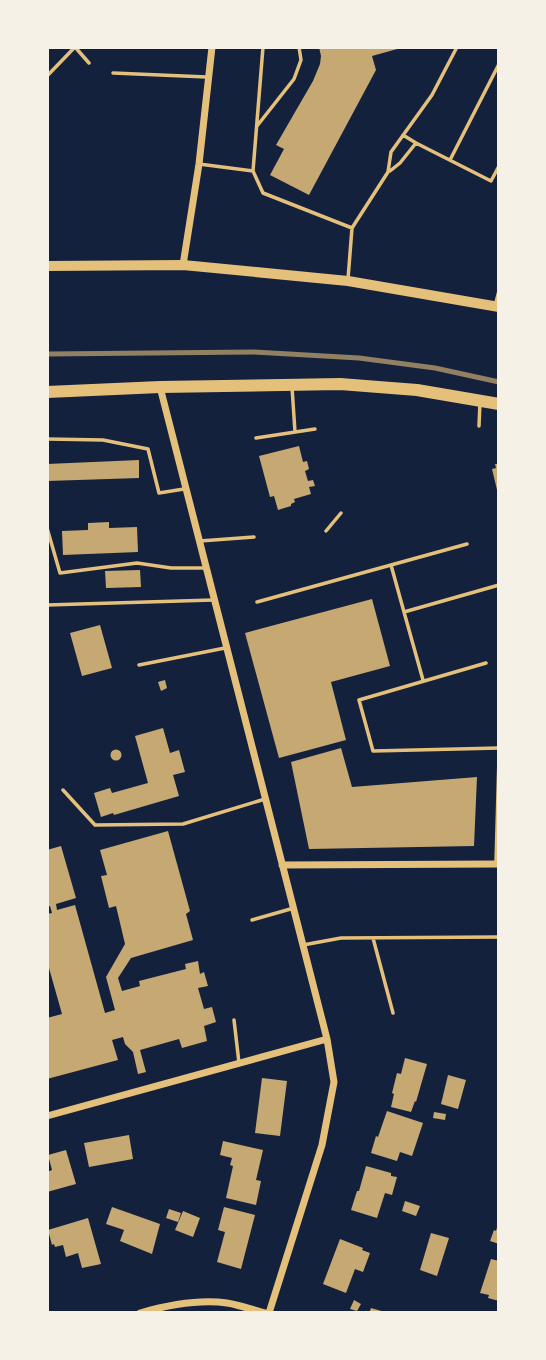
<svg xmlns="http://www.w3.org/2000/svg" width="546" height="1360" font-family="Merriweather,serif">
  <style>
    .building { fill: #c6a872 }
    .lines { fill: none; stroke-linecap: round; stroke-linejoin: round }
    .service { stroke: #e5c07b; stroke-width: 3.5 }
    .minor { stroke: #e5c07b; stroke-width: 7 }
    .tertiary { stroke: #e5c07b; stroke-width: 10 }
    .primary { stroke: #e5c07b; stroke-width: 12 }
    .rail { stroke: #918062; stroke-width: 5 }
  </style>
  <rect width="100%" height="100%" fill="#14213d"/>
  <!-- building -->
  <path class="building" d="M319,47l82,1 -29,8 4,14 -67,125 -39,-20 14,-26 -8,-4 37,-64 7,-17 1,-8z
    M299,446l4,16 4,-1 2,8 -4,2 3,10 5,-1 2,6 -6,1 2,7 -17,5 1,3 -4,2v2l-13,4 -4,-14 -4,1 -11,-41z
    M139,460v18l-92,3v-17z
    M495,464h4l-1,30 -6,-25 4,-1z
    M109,522v6l28,-1 1,25 -75,3 -1,-24 26,-1v-7z
    M140,570l1,17 -35,1 -1,-17z
    M372,599l18,67 -59,16 15,58 -67,18 -34,-125z
    M100,625l12,43 -30,8 -12,-43z
    M165,680l2,8 -6,3 -3,-9z
    M163,728l7,25 9,-3 6,22 -12,3 6,21 -65,19 -1,-2 -12,4 -7,-24 16,-5 2,5 36,-10 -13,-47z
    M341,748l11,39 125,-10 -3,69 -165,3 -18,-87z
    M110.5 755a5.5 5.5 0 1 1 11 0a5.5 5.5 0 1 1-11 0Z
    M168,831l22,80 -4,3 7,26 -62,18 -13,20 4,13 18,-5 -1,-5 47,-12 -1,-5 13,-3 2,13 4,-2 4,14 -10,2 6,21 8,-2 4,15 -12,4 3,15 -25,7 -3,-9 -39,11 6,22 -8,2 -5,-22 -8,-8 -2,-7 -11,3 6,20 -71,19v-61l15,-4 -15,-53v-47l5,-1 -2,-7 -3,1v-57l14,-4 15,52 -20,6 1,6 18,-5 30,108 10,-3 -9,-33 19,-33 -9,-38 -7,2 -8,-32 6,-1 -7,-25z
    M405,1058l22,6 -11,38 -1,-1 -4,11 -20,-5 3,-13 -2,-1 5,-20 4,1z
    M448,1075l18,5 -8,29 -17,-5z
    M262,1078l25,3 -7,55 -25,-3z
    M387,1111l36,12 -11,33 -12,-4 -3,9 -26,-8 5,-17 2,1z
    M434,1112l12,2 -1,6 -12,-2z
    M129,1135l4,24 -44,8 -5,-24z
    M223,1141l40,9 -7,30 5,1 -5,24 -30,-7 7,-32 -3,-1 2,-7 -12,-3z
    M66,1150l10,34 -29,8v-20l5,-2 -4,-15z
    M366,1166l25,7v3l6,1 -5,18 -7,-2 -8,25 -26,-8 6,-19h2z
    M405,1201l15,5 -4,10 -14,-5z
    M112,1207l48,17 -8,30 -32,-13 4,-11 -18,-6z
    M224,1207l31,8 -14,54 -24,-7 8,-30 -7,-2z
    M169,1209l12,4 -3,9 -12,-4z
    M183,1211l17,7 -7,19 -18,-7z
    M88,1218l13,46 -19,4 -4,-15 -12,4 -3,-12 -8,2 -1,-3 -2,1 -4,-15z
    M498,1224h1v20l-9,-3 4,-11 2,1z
    M431,1233l18,5 -12,38 -17,-6z
    M340,1239l23,9 -1,2 8,3 -7,19 -8,-3 -9,24 -23,-9z
    M491,1259l8,2v40l-11,-3 1,-3 -9,-2z
    M354,1300l7,4 -4,7 -7,-2z
    M371,1308l14,4v1h-16z"/>
  <g class="lines">
    <!-- service -->
    <path class="service" d="M263,47l-10,124 10,22 89,35
      M113,73l94,4
      M47,76l28,-29 14,16
      M257,126l37,-47 7,-19 -2,-13
      M403,135l13,8
      M450,160l49,-96
      M199,164l54,7
      M390,171l10,-8 16,-20 75,38 8,-15
      M348,279l4,-51 36,-56 3,-20 41,-57 25,-48
      M495,306l4,-15
      M292,387l3,45
      M479,426l1,-24
      M256,438l59,-9
      M47,439l56,1 45,9 11,44 25,-4
      M47,528l13,45 77,-10 34,5h34
      M326,531l15,-18
      M200,541l54,-4
      M391,565l76,-21
      M257,602l134,-37 13,47
      M47,605l166,-5
      M486,663l-127,37 14,51 126,-3
      M139,665l86,-17
      M423,680l-19,-68 95,-27
      M63,790l32,35 88,-1 82,-25
      M496,863l3,-106
      M252,920l42,-12
      M373,938l20,75
      M303,945l38,-7 158,-1
      M234,1020l5,43"/>
    <!-- minor -->
    <path class="minor" d="M183,265l16,-101 13,-117
      M160,387l167,652 7,43 -12,63 -53,168
      M282,865l217,-1
      M47,1116l280,-77
      M140,1313c28,-8 58,-14 87,-10 13,2 26,7 38,10"/>
    <!-- tertiary -->
    <path class="tertiary" d="M47,266l136,-1 165,16 151,26"/>
    <!-- primary -->
    <path class="primary" d="M47,392l113,-5 180,-3 77,6 82,14"/>
    <!-- rail -->
    <path class="rail" d="M47,354l207,-2 105,6 76,10 64,14"/>
  </g>
  <!-- border -->
  <rect width="546" height="1360" fill="none" stroke="#f6f1e7" stroke-width="98"/>
</svg>
